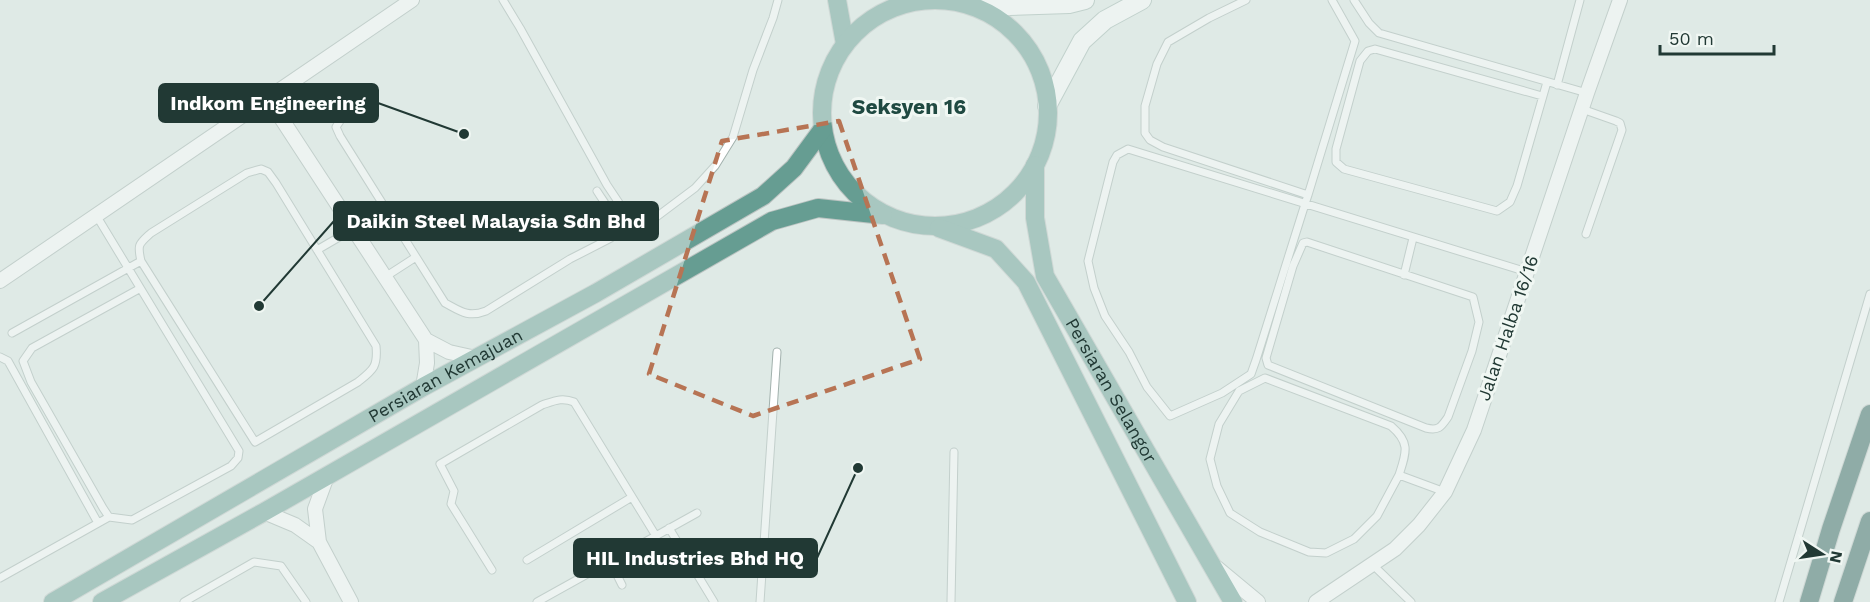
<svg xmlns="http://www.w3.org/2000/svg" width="1870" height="602" font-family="'Work Sans',sans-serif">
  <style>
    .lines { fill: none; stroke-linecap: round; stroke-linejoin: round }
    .lane-casing { stroke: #a2b1ad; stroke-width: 9 }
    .street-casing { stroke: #a2b1ad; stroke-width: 16 }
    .secondary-casing { stroke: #9fb5ae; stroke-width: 20 }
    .primary-casing { stroke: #bcc4c2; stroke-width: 20 }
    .highway-casing { stroke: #bcc4c2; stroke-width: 20 }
    .lane { stroke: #fff; stroke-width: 7 }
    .street { stroke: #fff; stroke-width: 14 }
    .secondary { stroke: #fff; stroke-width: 18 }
    .primary { stroke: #669d92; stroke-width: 18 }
    .highway { stroke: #2f635b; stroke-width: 18 }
    .marked { fill: none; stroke: #b77454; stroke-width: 4.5; stroke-dasharray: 12 8; stroke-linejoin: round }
    .labels { text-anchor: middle; stroke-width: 6; stroke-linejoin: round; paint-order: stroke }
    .street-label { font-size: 18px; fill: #213934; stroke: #f0f7f3 }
    .quarter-label { font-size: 21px; font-weight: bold; fill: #1f4941; stroke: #f0f7f3 }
    .leader { fill: none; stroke: #213934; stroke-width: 2 }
    .callout-dot { fill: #213934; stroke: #f0f7f3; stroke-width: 2 }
    .callout { fill: #213934; stroke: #213934; stroke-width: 2 }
    .callout-label { font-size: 20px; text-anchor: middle; font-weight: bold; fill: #fff }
  </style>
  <rect width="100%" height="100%" fill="#dfeae6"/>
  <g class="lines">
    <defs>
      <path id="lane" d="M503,0l17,28 87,157 22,33 9,5 13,-2 44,-33 20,-22 18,-29 20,-67 20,-52 5,-18
        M1246,0l-37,18 -41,24 -11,22 -12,42v27l5,7 13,7 145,48 47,-154 -23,-41
        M1354,0l15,23 10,10 208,60
        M1557,85l23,-85
        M1542,96l-167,-47 -7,2 -8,10 -24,88v13l8,7 153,42 13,-9 7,-16 30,-104
        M1582,109l34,12 4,2 2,7 -36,104
        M340,121l-4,6 4,9 105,167c15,8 23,15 41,8l84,-52 41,-21c7,-22 -3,-29 -14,-47
        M261,169l7,3 8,11 100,163c2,21 -3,24 -18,36l-103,60 -114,-181c-4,-17 -2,-17 10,-28l96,-60z
        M1308,195l-3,9 -49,156 -5,14 -29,19 -52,23 -23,-29 -18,-35 -24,-36 -11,-28 -6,-27 25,-99 4,-7 11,-6c132,41 265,83 399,123
        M96,215l143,236 -1,7 -7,8 -99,54 -23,-3 -6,-9 -72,-126 -8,-21 9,-13 107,-59
        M1307,242l166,55 6,25 -7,29 -24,66c-7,10 -9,14 -22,11l-158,-63 -2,-7 27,-92 10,-23z
        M317,250l36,-21
        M1404,275l9,-37
        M385,277l31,-20
        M12,333l129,-72
        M0,357l8,4 90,162
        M1399,475l-22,41 -23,23 -28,14 -17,-1 -49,-20 -30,-19 -13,-27 -7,-27 9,-35 20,-33 26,-13 126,48c20,17 15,27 8,49l46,17
        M669,528l45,74
        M527,560l105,-63
        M610,561l12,24
        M1373,565l38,37
        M492,570l-41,-66 3,-13 -14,-27 102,-59c12,-4 20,-8 32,-3l82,134
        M0,578l109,-61
        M184,602l70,-40 27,4 25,36
        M537,602l160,-89
        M760,602l17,-250
        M951,602l3,-150
        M1779,602l91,-308"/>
      <path id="street" d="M268,98l158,242 23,12 27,6
        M0,281l412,-281
        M423,387l4,-24 -1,-23
        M327,476l-12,33 4,33 32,60
        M264,512l31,13 24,17
        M1217,568l41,34
        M1316,602l79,-53 24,-24 26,-33 29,-62 113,-337 33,-93"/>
      <path id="secondary" d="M975,7l94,-3 16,-4
        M1047,106l35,-65 23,-21 37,-20"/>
      <g id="primary">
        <path d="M837,0l8,44"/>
        <circle cx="935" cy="113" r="113"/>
        <path id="s1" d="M1035,165v53l10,58 188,326"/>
        <path d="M939,228l57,21 30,33 161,320"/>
        <path id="s2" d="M53,602l370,-215 173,-94 167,-97 31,-28 28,-38"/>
        <path d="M102,602l162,-90 508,-291 46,-13 65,7"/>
      </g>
      <path id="highway" d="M1809,602l22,-73 39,-115
        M1843,602l27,-81"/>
    </defs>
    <!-- lane casing -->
    <use href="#lane" class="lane-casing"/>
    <!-- street casing -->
    <use href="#street" class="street-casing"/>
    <!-- secondary casing -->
    <use href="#secondary" class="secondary-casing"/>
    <!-- primary casing -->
    <use href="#primary" class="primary-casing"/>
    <!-- highway casing -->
    <use href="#highway" class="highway-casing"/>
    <!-- lane -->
    <use href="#lane" class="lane"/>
    <!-- street -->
    <use href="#street" class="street"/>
    <!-- secondary -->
    <use href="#secondary" class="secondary"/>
    <!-- primary -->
    <use href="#primary" class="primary"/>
    <!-- highway -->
    <use href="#highway" class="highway"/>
  </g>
  <!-- marked area -->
  <path d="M0 0H1870V602H0ZM839,121l81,238 -167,57 -104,-42 73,-233z" fill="#dfeae6" fill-opacity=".55" fill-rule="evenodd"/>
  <path class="marked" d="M839,121l81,238 -167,57 -104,-42 73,-233z"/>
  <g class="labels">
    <!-- street labels -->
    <g class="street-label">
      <text transform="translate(1508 328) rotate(-71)" y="6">Jalan Halba 16/16</text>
      <text dy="6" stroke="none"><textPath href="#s2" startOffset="453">Persiaran Kemajuan</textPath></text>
      <text dy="6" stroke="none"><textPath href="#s1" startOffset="244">Persiaran Selangor</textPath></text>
    </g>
    <!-- quarter labels -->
    <g class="quarter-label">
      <text x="909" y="114">Seksyen 16</text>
    </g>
  </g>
  <!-- callouts -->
  <path class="leader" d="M464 134L378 103M259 306L334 221M858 468L817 558"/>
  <g class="callout-dot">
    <circle cx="464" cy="134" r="6"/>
    <circle cx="259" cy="306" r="6"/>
    <circle cx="858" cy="468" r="6"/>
  </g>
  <g class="callout">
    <rect x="159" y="84" width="219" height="38" rx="6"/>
    <rect x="334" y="202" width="324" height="38" rx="6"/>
    <rect x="574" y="539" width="243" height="38" rx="6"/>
  </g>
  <g class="callout-label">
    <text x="268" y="110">Indkom Engineering</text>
    <text x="496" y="228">Daikin Steel Malaysia Sdn Bhd</text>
    <text x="695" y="565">HIL Industries Bhd HQ</text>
  </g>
  <!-- north arrow -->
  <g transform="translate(1822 554) rotate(102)" stroke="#f0f7f3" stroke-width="4.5" paint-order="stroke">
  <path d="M0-4.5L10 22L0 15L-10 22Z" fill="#213934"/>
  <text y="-9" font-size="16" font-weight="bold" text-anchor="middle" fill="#213934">N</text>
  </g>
  <!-- scale -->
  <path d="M1660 45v9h114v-9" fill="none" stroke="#213934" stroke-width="3"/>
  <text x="1669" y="45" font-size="18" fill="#213934" stroke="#f0f7f3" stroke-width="4.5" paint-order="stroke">50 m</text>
</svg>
